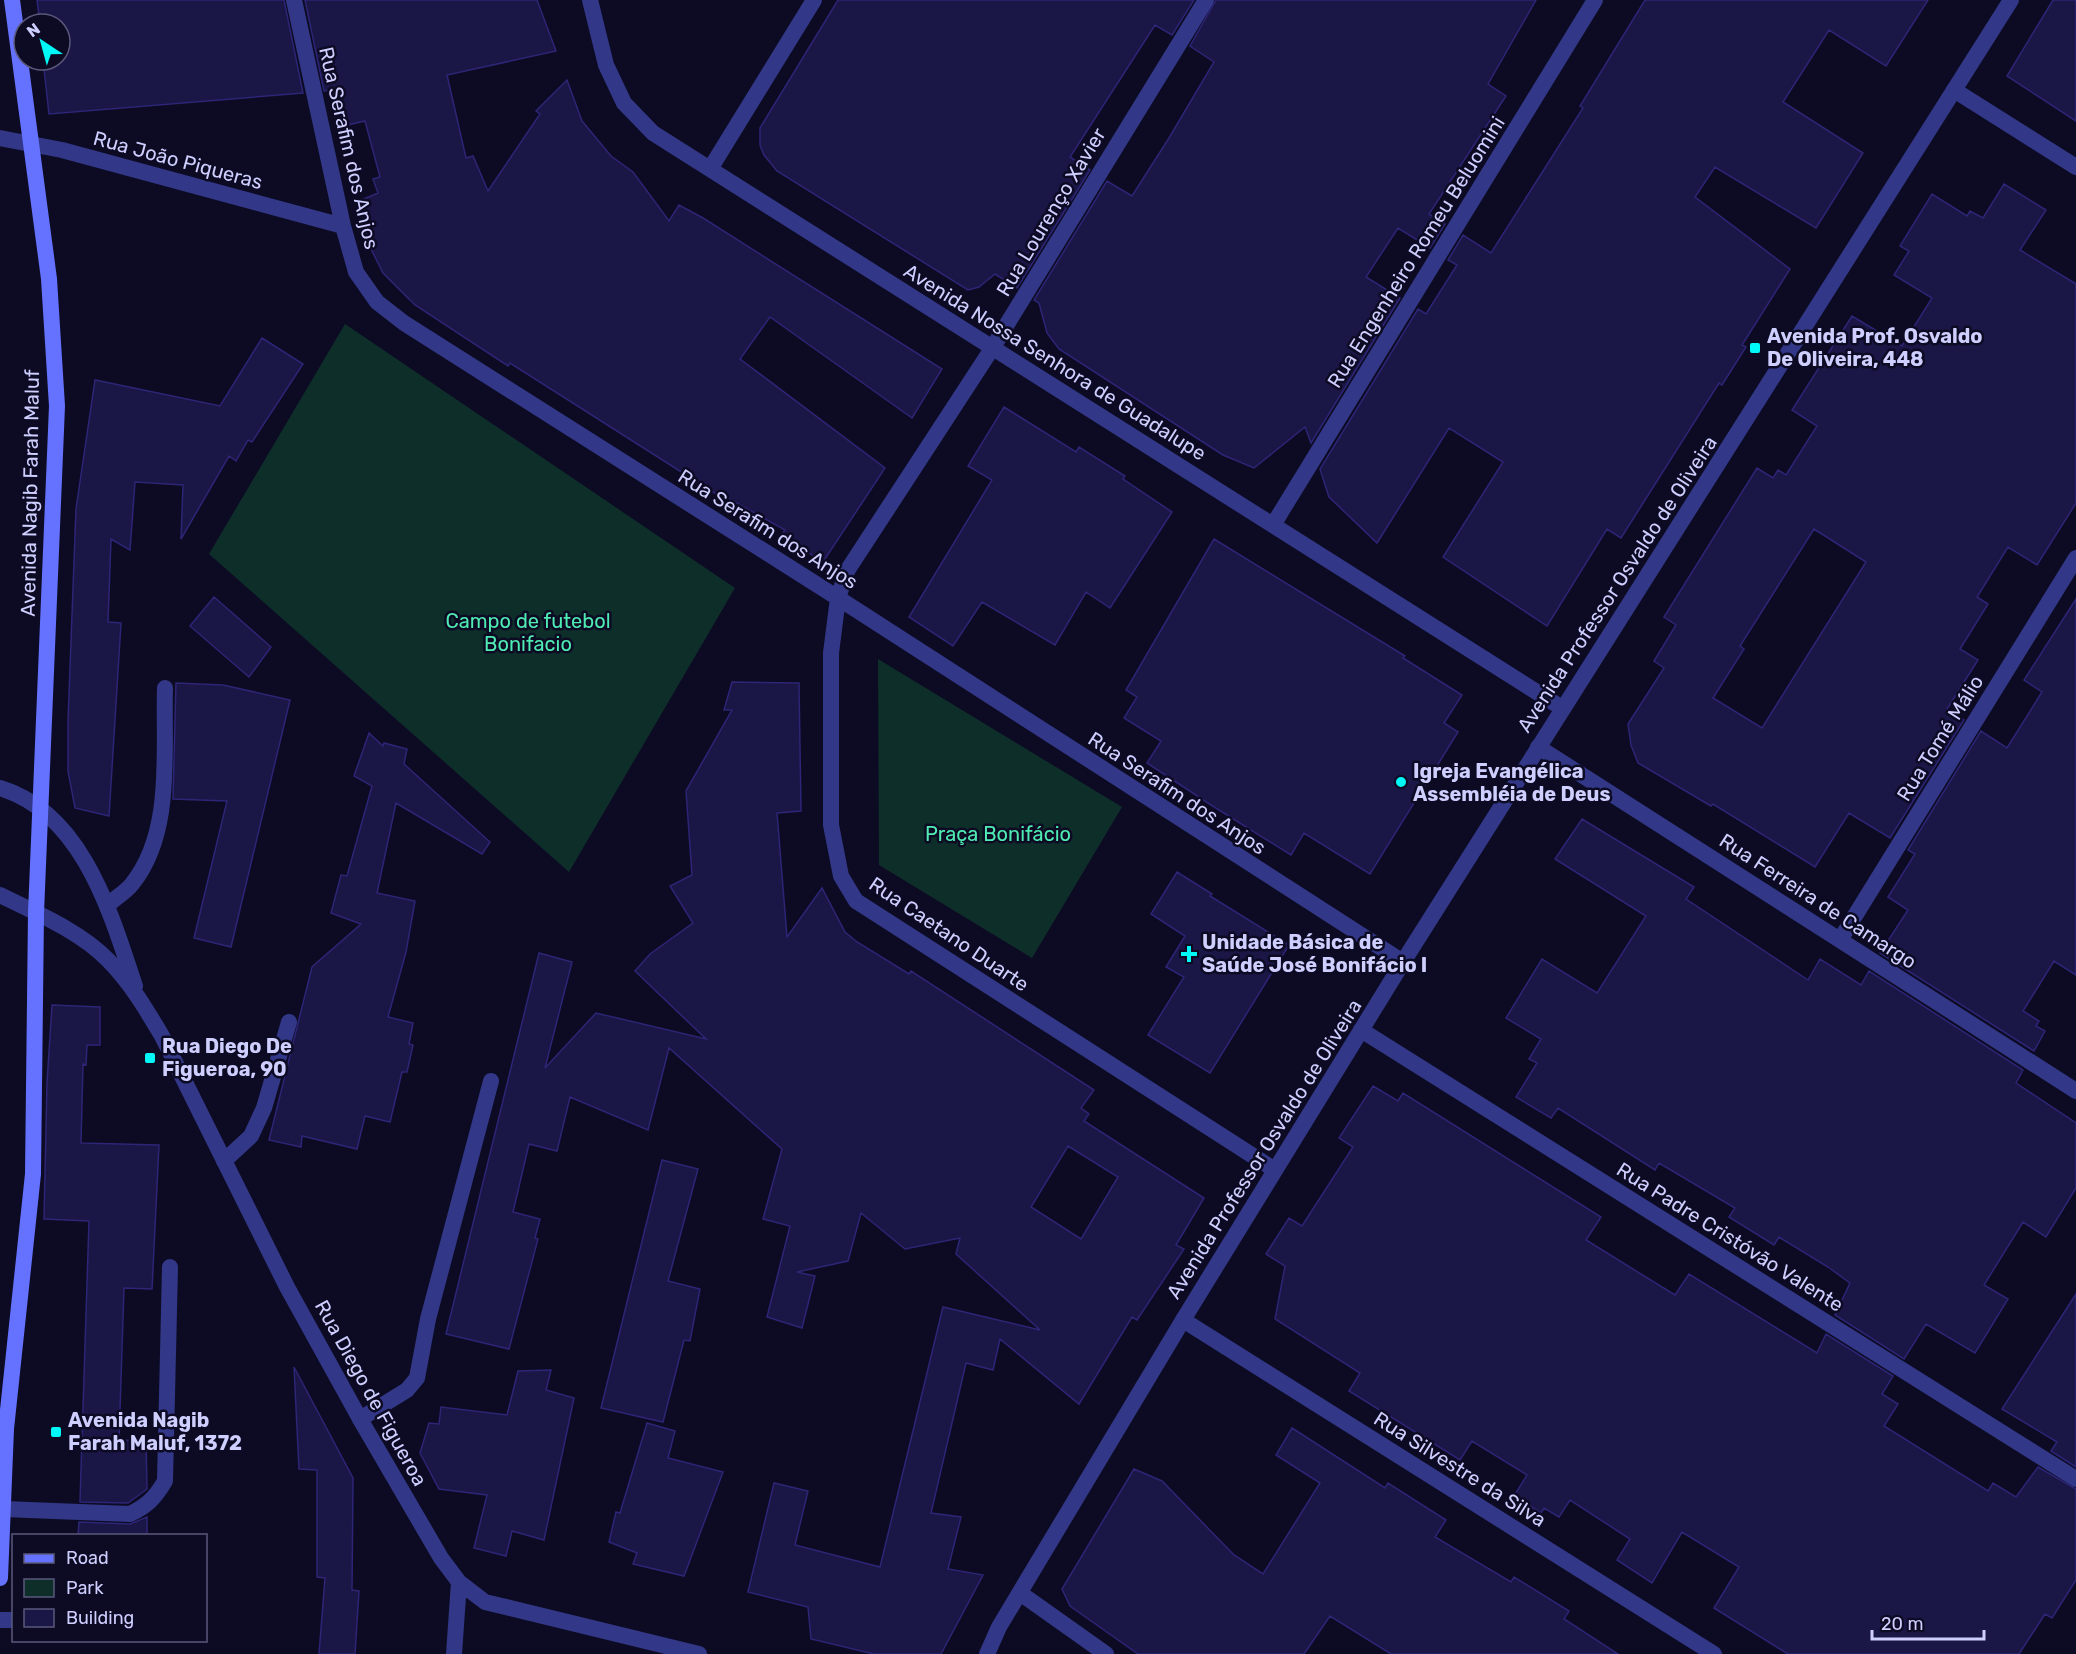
<svg xmlns="http://www.w3.org/2000/svg" width="2076" height="1654" font-family="Rubik,sans-serif">
  <style>
    .green { fill: #0e2e2a }
    .building { fill: #1a1646; stroke: #2d2575; stroke-width: 1.5; fill-rule: evenodd }
    .lines { fill: none; stroke-linecap: round; stroke-linejoin: round }
    .service { stroke: #323887; stroke-width: 16 }
    .minor { stroke: #323887; stroke-width: 16 }
    .tertiary { stroke: #323887; stroke-width: 16 }
    .secondary { stroke: #6572ff; stroke-width: 16 }
    .poi-dot { fill: #00f9f7; stroke: #0d0b24; stroke-width: 2 }
    .labels { text-anchor: middle; stroke-width: 5; stroke-linejoin: round; paint-order: stroke }
    .street-label { font-size: 20px; fill: #ceceff; stroke: #0d0b24 }
    .poi-label { font-size: 20px; font-weight: bold; fill: #ceceff; stroke: #0d0b24; text-anchor: start }
    .park-label { font-size: 20px; fill: #4eebb3; stroke: #0d0b24 }
  </style>
  <rect width="100%" height="100%" fill="#0d0b24"/>
  <!-- green -->
  <path class="green" d="M345,324l390,264 -166,284 -360,-318z
    M878,659l244,148 -90,151 -153,-93z"/>
  <!-- building -->
  <path class="building" d="M37,0h247l19,93 -254,21 -6,-54h17v-36h-20z
    M305,0h232l19,51 -109,24 19,83 7,-2 15,35 52,-77 -4,-3 31,-31 15,41 29,35 22,16 36,49 10,-16 24,13 239,151 -30,49 -142,-101 -30,42 145,109 -62,94 -42,-27 4,-5 -57,-32 -1,3 -217,-138 -2,3 -93,-61 -32,-32 -14,-28 -10,-44 19,-8 -5,-14 7,-2 -15,-56 -22,5 -8,-36 -11,1z
    M838,0h356l-22,35 -17,-10 -85,132 20,13 -73,118 -22,-14 -16,13 -11,3 -191,-119 -13,-16 -4,-10v-17z
    M1216,0h320l-48,84 18,12 -77,118 16,10 -15,24 -32,-20 -32,49 34,21 -89,145 -6,-16 -51,41 -31,-13 -164,-106 -12,-16 -8,-30 -5,-3 73,-119 25,15 37,-58 45,-76 -24,-16z
    M1645,0h283l-42,66 -57,-36 -46,72 80,51 -47,75 -101,-61 -20,30 95,72 -48,76 4,2 -24,38 -3,-2 -98,155 -14,-9 -60,97 -104,-69 60,-95 -54,-34 -72,115 -48,-46 -9,-28 98,-160 8,5 31,-49 -9,-5 15,-25 28,18 92,-145 -3,-2z
    M2053,0h23v121l-69,-45z
    M2004,184l42,26 -26,40 56,34v219l-39,62 -29,-18 -31,50 11,7 -28,45 18,11 -31,49 17,11 -74,118 -41,-25 -34,54 -102,-63 -2,2 -73,-43 -7,-18 -3,-21 36,-56 -10,-7 22,-36 -12,-8 93,-149 16,10 5,-8 8,5 31,-49 -25,-16 60,-94 50,30 30,-48 -38,-23 15,-24 -9,-5 32,-52 35,22 3,-5 13,7zM1814,529l52,33 -104,166 -49,-30 31,-49 -4,-3z
    M262,338l41,26 -51,78 -4,-2 -12,21 -7,-5 -48,83 2,-54 -48,-3 -5,68 -19,-11 -3,83 13,1 -12,193 -34,-8 -7,-37v-50l8,-212 19,-129 125,26z
    M1004,407l72,45 3,-5 46,29 -2,3 49,33 -62,96 -24,-16 -31,53 -73,-43 -29,44 -44,-29 83,-137 -24,-14z
    M1214,539l191,117 -2,2 59,37 -18,28 14,9 -88,142 -66,-41 -13,22 -80,-50 -64,-42 14,-22 -37,-23 13,-21 -11,-7z
    M214,597l57,50 -22,30 -59,-51z
    M2076,599v376l-22,-14 -31,50 16,10 -3,5 9,5 -11,20 -154,-98 28,-43 -20,-13 27,-43 -7,-4 73,-119 26,17 35,-56 -18,-12z
    M732,682l67,1 2,128 -24,2 10,124 35,-49 23,44 12,10 52,32 2,-3 183,119 -13,18 8,6 -5,7 120,77 -28,47 8,4 -47,71 -5,-3 -53,87 -79,-65 -7,31 -27,-7 -35,150 30,4 -13,52 35,6 -42,79h-67l-63,-15 -3,-32 -60,-15 26,-109 34,8 -13,54 85,22 63,-260 97,23 -84,-76 4,-16 -55,11 -44,-36 -13,48 -51,11 18,4 -13,52 -35,-11 23,-91 -27,-7 19,-70 -113,-101 -21,82 -78,-33 -13,54 -28,-7 -16,68 27,7 -5,19 3,1 -29,110 -63,-15 93,-381 33,9 -27,106 51,-55 110,26 -71,-68 15,-17 43,-31 -23,-37 22,-11 -6,-84 46,-81h-8zM1068,1146l50,31 -37,62 -50,-32z
    M176,683l47,2 67,15 -59,247 -37,-9 33,-137 -54,-2z
    M369,733l14,13 1,-3 23,6 -3,15 86,78 -8,12 -86,-51 -19,90 38,8 -9,51 -18,65 25,6 -4,21 4,1 -6,27h-5l-12,50 -25,-6 -8,33 -55,-13 -1,11 -32,-7 43,-173 49,-43 -30,-11 10,-38 6,1 25,-90 -18,-10z
    M1582,819l112,68 -8,12 122,81 12,-21 41,26 8,-14 154,99 -7,13 60,40v65l-30,49 -23,-15 -39,63 24,14 -33,54 -49,-29 -22,35 -69,-44 15,-32 -22,-16 -49,-30 -5,8 -45,-28 6,-9 -76,-45 -4,7 -97,-62 -7,10 -35,-21 21,-34 -8,-4 12,-20 -35,-21 36,-59 55,34 49,-77 -91,-57z
    M1177,872l35,22 -2,2 79,49 -79,128 -62,-38 36,-58 -18,-10 19,-31 -34,-22z
    M52,1005l48,2v38h-13l-1,20 -3,-1 -2,79 78,2 -7,144 -28,-1 -5,152 27,1 1,48 -19,14 -48,-1 9,-281 -45,-2 3,-136z
    M1373,1086l25,15 5,-8 198,124 -15,23 89,55 14,-21 128,79 9,-19 67,42 -11,18 16,10 -14,22 104,65 5,-8 23,14 22,-30 38,22v91l-24,38 -7,-4 -26,40h-231l-74,-46 25,-41 -57,-35 -30,51 -35,-23 13,-21 -60,-39 -11,17 -15,-9 -3,5 -27,-17 13,-21 -55,-34 -12,19 -111,-69 11,-18 -85,-54 10,-53 -19,-12 23,-36 13,8 51,-79 -14,-9z
    M662,1160l36,9 -30,112 32,8 -10,52 -6,-1 -21,82 -62,-14z
    M2076,1294v173l-25,-16 6,-9 -55,-33z
    M294,1367l59,111 -1,112 7,1 -4,63h-36l6,-76 -8,-1v-107l-18,-1z
    M551,1370l-5,20 28,8 -30,142 -32,-9 -6,25 -32,-8 13,-53 -48,-6 -19,-36 9,-30 10,1 2,-17 66,8 11,-44z
    M647,1423l28,8 -7,27 55,14 -39,104 -51,-12 4,-11 -28,-11 7,-30 4,1z
    M1292,1428l93,60 3,-5 58,37 -11,17 76,45 3,-5 55,34 -5,8 54,35h-227l-61,-38 -26,38h-166l-68,-48 -8,-17 72,-120 28,12 72,74 29,19 57,-91 -44,-28z
    M147,1517v19h-69l1,-14 51,2z"/>
  <g class="lines">
    <!-- service -->
    <path class="service" d="M108,905c7,-7 18,-13 24,-21 42,-52 31,-134 33,-196
      M224,1161l27,-25 13,-28 25,-86
      M360,1419l47,-29 10,-12 11,-59 63,-238
      M4,1509l126,5c17,-8 25,-16 35,-33l5,-214
      M0,1620h14"/>
    <!-- minor -->
    <path class="minor" d="M294,0l49,226 13,46 21,30 27,21 434,275 565,364
      M590,0l16,65 18,38 29,30 909,575
      M1206,0l-213,347 -146,224 -9,27 -7,55v172l10,51 15,25 419,269
      M1954,90l122,77
      M0,138l62,12 281,76
      M710,169l104,-169
      M1273,525l322,-525
      M1538,747l538,344
      M0,788c83,25 111,126 135,198
      M0,895c36,18 80,36 108,65 22,22 38,49 54,76l125,251 73,132 81,139 18,24 26,20 214,52
      M1840,940l236,-382
      M1361,1030l715,449
      M1183,1320l531,334
      M1020,1593l86,61
      M454,1654l5,-72"/>
    <!-- tertiary -->
    <path class="tertiary" d="M987,1654l12,-27 184,-307 220,-358 608,-962"/>
    <!-- secondary -->
    <path class="secondary" d="M0,1578l6,-149 27,-255 3,-261 21,-507 -8,-127 -37,-279"/>
  </g>
  <!-- markers -->
  <g class="poi-dot">
    <rect x="1749" y="342" width="12" height="12" rx="3"/>
    <circle cx="1401" cy="782" r="6"/>
    <path d="M1186 945h6v6h6v6h-6v6h-6v-6h-6v-6h6z"/>
    <rect x="144" y="1052" width="12" height="12" rx="3"/>
    <rect x="50" y="1426" width="12" height="12" rx="3"/>
  </g>
  <g class="labels">
    <!-- street labels -->
    <g class="street-label">
      <text transform="translate(349 148) rotate(77)" y="7">Rua Serafim dos Anjos</text>
      <text transform="translate(178 160) rotate(15)" y="7">Rua João Piqueras</text>
      <text transform="translate(1051 212) rotate(-59)" y="7">Rua Lourenço Xavier</text>
      <text transform="translate(1416 252) rotate(-58)" y="7">Rua Engenheiro Romeu Beluomini</text>
      <text transform="translate(1055 362) rotate(32)" y="7">Avenida Nossa Senhora de Guadalupe</text>
      <text transform="translate(30 493) rotate(-89)" y="7">Avenida Nagib Farah Maluf</text>
      <text transform="translate(768 529) rotate(32)" y="7">Rua Serafim dos Anjos</text>
      <text transform="translate(1617 584) rotate(-57)" y="7">Avenida Professor Osvaldo de Oliveira</text>
      <text transform="translate(1940 738) rotate(-58)" y="7">Rua Tomé Málio</text>
      <text transform="translate(1177 793) rotate(33)" y="7">Rua Serafim dos Anjos</text>
      <text transform="translate(1818 901) rotate(33)" y="7">Rua Ferreira de Camargo</text>
      <text transform="translate(949 934) rotate(34)" y="7">Rua Caetano Duarte</text>
      <text transform="translate(1264 1149) rotate(-58)" y="7">Avenida Professor Osvaldo de Oliveira</text>
      <text transform="translate(1730 1237) rotate(32)" y="7">Rua Padre Cristóvão Valente</text>
      <text transform="translate(371 1393) rotate(61)" y="7">Rua Diego de Figueroa</text>
      <text transform="translate(1460 1469) rotate(32)" y="7">Rua Silvestre da Silva</text>
    </g>
    <!-- poi labels -->
    <g class="poi-label">
      <text x="1767" y="343">Avenida Prof. Osvaldo<tspan x="1767" dy="23">De Oliveira, 448</tspan></text>
      <text x="1413" y="778">Igreja Evangélica<tspan x="1413" dy="23">Assembléia de Deus</tspan></text>
      <text x="1202" y="949">Unidade Básica de<tspan x="1202" dy="23">Saúde José Bonifácio I</tspan></text>
      <text x="162" y="1053">Rua Diego De<tspan x="162" dy="23">Figueroa, 90</tspan></text>
      <text x="68" y="1427">Avenida Nagib<tspan x="68" dy="23">Farah Maluf, 1372</tspan></text>
    </g>
    <!-- park labels -->
    <g class="park-label">
      <text x="528" y="628">Campo de futebol<tspan x="528" dy="23">Bonifacio</tspan></text>
      <text x="998" y="841">Praça Bonifácio</text>
    </g>
  </g>
  <!-- legend -->
  <rect x="12" y="1534" width="195" height="108" fill="#0d0b24" stroke="#5a597c" stroke-width="1.5"/>
  <rect x="24" y="1554" width="30" height="9" fill="#6572ff" stroke="#5a597c" stroke-width="1.5"/>
  <text x="66" y="1564" font-size="18" fill="#ceceff">Road</text>
  <rect x="24" y="1579" width="30" height="18" fill="#0e2e2a" stroke="#5a597c" stroke-width="1.5"/>
  <text x="66" y="1594" font-size="18" fill="#ceceff">Park</text>
  <rect x="24" y="1609" width="30" height="18" fill="#1a1646" stroke="#5a597c" stroke-width="1.5"/>
  <text x="66" y="1624" font-size="18" fill="#ceceff">Building</text>
  <!-- north arrow -->
  <g transform="translate(42 42) rotate(324)"><circle r="28" fill="#0d0b24" stroke="#5a597c" stroke-width="1.5"/>
  <path d="M0-4.5L10 22L0 15L-10 22Z" fill="#00f9f7"/>
  <text y="-9" font-size="16" font-weight="bold" text-anchor="middle" fill="#ceceff">N</text>
  </g>
  <!-- scale -->
  <path d="M1872 1630v9h112v-9" fill="none" stroke="#ceceff" stroke-width="3"/>
  <text x="1881" y="1630" font-size="18" fill="#ceceff" stroke="#0d0b24" stroke-width="4.5" paint-order="stroke">20 m</text>
</svg>
